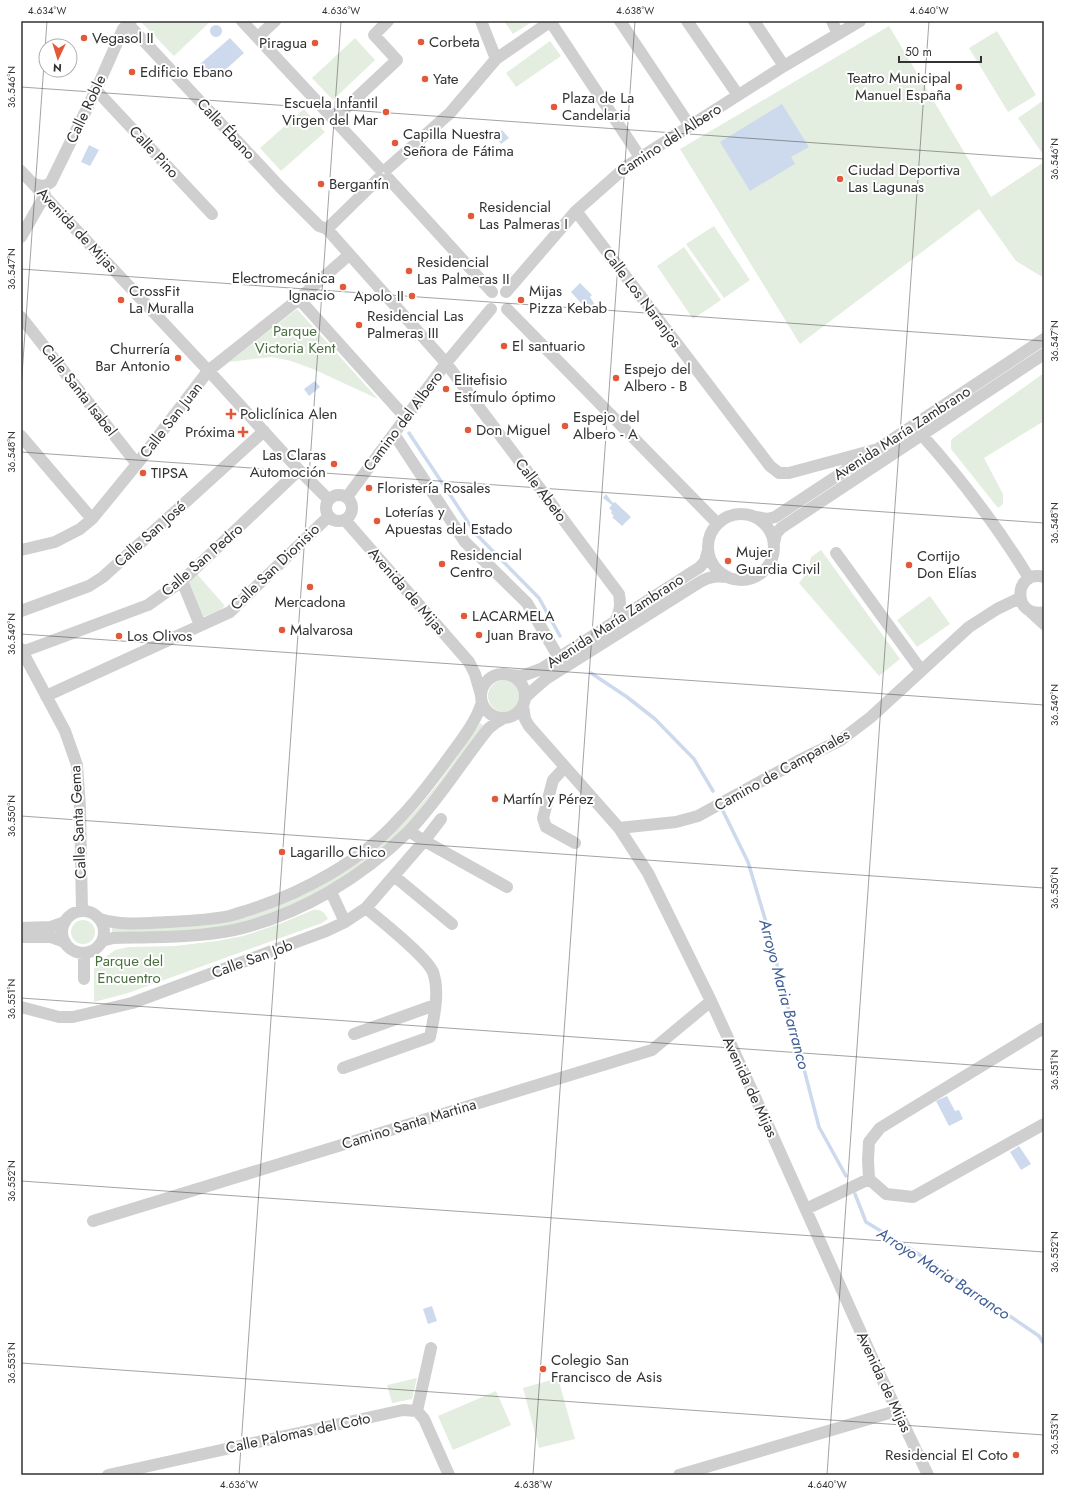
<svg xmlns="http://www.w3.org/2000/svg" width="1065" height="1496" font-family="Jost,sans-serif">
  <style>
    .green { fill: #e4eee0 }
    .water { fill: #cdd9ed }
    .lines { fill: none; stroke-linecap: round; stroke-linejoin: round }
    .stream { stroke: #cdd9ed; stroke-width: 3.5 }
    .street { stroke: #cfcfcf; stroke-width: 12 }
    .ticks { fill: none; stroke: #323232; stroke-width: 1; stroke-opacity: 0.45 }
    .poi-dot { fill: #e35839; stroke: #fff; stroke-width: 1.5 }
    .labels { text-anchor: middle; stroke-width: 4; stroke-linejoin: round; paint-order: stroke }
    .poi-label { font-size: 15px; fill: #323232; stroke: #fff; text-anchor: start }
    .street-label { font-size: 15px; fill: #323232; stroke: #fff }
    .park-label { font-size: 15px; fill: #496e3f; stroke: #fff }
    .water-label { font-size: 16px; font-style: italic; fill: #3f5e94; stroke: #fff }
    .neatline { fill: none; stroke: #323232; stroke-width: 1.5 }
    .ticks-label { font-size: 10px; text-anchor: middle; fill: #323232 }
  </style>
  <rect width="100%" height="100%" fill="#fff"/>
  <!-- green -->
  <path class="green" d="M144,21h67l-37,35 -32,-33z
    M504,21h29l-20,13z
    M889,26l102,171 53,-35v116l-28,-17 -37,-52 -179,135 -120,-195z
    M997,31l39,64 -28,17 -39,-64z
    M355,38l20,22 -42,40 -21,-22z
    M550,41l11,15 -45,31 -10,-14z
    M1044,100v52l-2,1 -24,-35z
    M304,109l21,23 -44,39 -21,-23z
    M714,226l36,54 -26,18 -38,-54z
    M684,247l37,53 -28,19 -36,-53z
    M297,309l81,90 -65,-30 -22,-8 -19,-4 -43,5z
    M1044,373v48l-60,37 19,36v10l-5,4 -47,-59v-8l2,-3z
    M821,550l79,109 -21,17 -80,-93 9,-12 3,-14z
    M197,574l28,32 -5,4 -17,7 -17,-33z
    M930,596l20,28 -33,23 -20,-27z
    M488 696a16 16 0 1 1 32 0a16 16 0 1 1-32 0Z
    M480,723l4,3c-25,35 -49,72 -80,102 -46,46 -106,83 -171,97 -39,8 -81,6 -121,8v-5c40,-1 79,-1 118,-8 8,-1 16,-4 24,-6 62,-19 120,-57 163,-105 24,-27 43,-57 63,-86z
    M313,910c8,-1 11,2 15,9l-6,4 -194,70 -34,9v-36l21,-16 14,-3 46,-1 42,-5 26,-5 39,-13z
    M71 932a12 12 0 1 1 24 0a12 12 0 1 1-24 0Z
    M417,1378l-5,21 -20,4 -5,-18z
    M558,1378l17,61 -36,9 -16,-60z
    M496,1391l15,34 -58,25 -15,-34z"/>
  <!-- water -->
  <path class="water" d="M210 31a6 6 0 1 1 12 0a6 6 0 1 1-12 0Z
    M230,38l14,15 -30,27 -14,-16z
    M782,104l27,43 -18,10 4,7 -45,27 -30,-49z
    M502,130l7,8 -8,6 -6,-9z
    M89,145l10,5 -9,16 -9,-4z
    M580,283l12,12 -2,2 5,8 -7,6 -17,-19z
    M315,381l5,6 -11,9 -5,-7z
    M606,494l7,9 2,-1 16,15 -9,9 -10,-9 2,-1 -3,-3 1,-2 -3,-3 3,-3 -9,-7z
    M947,1096l8,15 4,-1 4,9 -14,7 -13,-25z
    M1019,1146l12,18 -10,6 -11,-18z
    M432,1306l5,15 -9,3 -5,-15z"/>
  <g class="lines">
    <!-- stream -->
    <path class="stream" d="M409,433l67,101 63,64 21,38
      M591,673l36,24 28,22 39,40 19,32
      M723,811l25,51 18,60 53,205 27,49
      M855,1194l11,28 48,29 125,85 5,8"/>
    <!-- street -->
    <path class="street" d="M242,21l137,147
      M550,21l90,136
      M620,21l70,105
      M687,21l51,74
      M754,21l30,45
      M832,21l6,13
      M128,24l153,164 38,38 8,3
      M258,37l17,-16
      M496,59l55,-38
      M96,90l116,124
      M334,119l63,-59 -23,-25 14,-14
      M388,168l62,-55 46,-54 -15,-38
      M21,171l197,210 81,89 30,30
      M388,178l104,114
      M34,184c7,2 11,3 17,-2l45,-92 27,-61 8,-8
      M576,211l194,255 9,7h10l89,-24
      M327,229l119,134 173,231c2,11 1,18 -4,28
      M327,229l52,-51
      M21,237l24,-42
      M506,292l70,-81 51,-45 157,-100 76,-45
      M299,299l106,118
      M507,309l210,214
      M21,317l116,147
      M394,434l71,108 62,61 32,55
      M922,435c40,45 76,92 107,143
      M21,436l71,83
      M326 508a13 13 0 1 1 26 0a13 13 0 1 1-26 0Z
      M347,497l99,-134 45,-54
      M708 547a33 33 0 1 1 66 0a33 33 0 1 1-66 0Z
      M756,517l11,2 8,-2 269,-178
      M345,520l124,142 6,12 6,21
      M774,543l2,-9 5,-6 263,-174
      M21,550l34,-8 25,-13 12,-10 45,-55 71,-93 87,-69 54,-47
      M836,553l85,117
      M1044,577c-31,-8 -32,42 0,35
      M182,581l18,44
      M21,611l68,-25 14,-9 161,-146
      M1031,612l13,12
      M21,649l44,82 12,34 3,43 2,103
      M22,652l126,-47 34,-24 117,-111
      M481 696a22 22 0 1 1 44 0a22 22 0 1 1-44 0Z
      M510,675l12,1 19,-7 159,-102 5,-6 3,-11
      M46,696l184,-84 99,-96
      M525,698l6,-6 15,-13 154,-97c10,-6 17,-6 28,-5
      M523,706l2,13 4,7 90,102 29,45 63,128 60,131 109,243 48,100
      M565,767l-12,13 -10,38 3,9 29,16
      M619,828l57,-6 22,-6 100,-55 43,-21 30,-23 98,-90 28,-18 23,-11
      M409,831l12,8 86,48
      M394,876l58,48
      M331,892l14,30
      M62 932a21 21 0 1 1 42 0a21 21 0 1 1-42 0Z
      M100,919c22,7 46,4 69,3 20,-1 41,-2 60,-6 8,-2 16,-5 23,-7 52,-17 109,-48 146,-89 17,-17 32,-37 46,-56 14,-20 31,-39 38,-62
      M21,928l30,-1 14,-5
      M21,937h30l14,5
      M102,941l11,-3c39,-1 82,0 121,-8 66,-15 127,-52 175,-99 30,-31 53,-70 80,-103l8,-6 7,-4
      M84,979v-26
      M21,1007l38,10h14l59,-14 194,-72 19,-9 21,-14 58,-67 17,-22
      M1044,1031l-2,-2 -162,99 -11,14 -1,18 1,19 17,15 27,3 131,-73
      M354,1034l81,-29
      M343,1068l87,-31c4,-20 10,-45 3,-65 -7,-16 -52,-51 -67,-64
      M806,1209l63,-30
      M93,1221l559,-171 59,-49
      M417,1411l14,-63
      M108,1475l295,-65 14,1 7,8 25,56
      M679,1475l217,-64"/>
  </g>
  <!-- ticks -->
  <path class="ticks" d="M21,87l1023,72M21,269l1023,72M21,389l26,-368M21,452l1023,71M21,634l1023,71M21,816l1023,72M21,998l1023,72M21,1181l1023,71M21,1363l1023,72M239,1475l102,-1454M533,1475l102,-1454M827,1475l102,-1454"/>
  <!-- markers -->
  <g class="poi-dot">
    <circle cx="84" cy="38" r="4"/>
    <circle cx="421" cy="42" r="4"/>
    <circle cx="315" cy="43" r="4"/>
    <circle cx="132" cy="72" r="4"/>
    <circle cx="425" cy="79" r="4"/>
    <circle cx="959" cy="87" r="4"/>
    <circle cx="554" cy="107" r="4"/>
    <circle cx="386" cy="112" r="4"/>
    <circle cx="395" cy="143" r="4"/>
    <circle cx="840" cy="179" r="4"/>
    <circle cx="321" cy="184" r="4"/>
    <circle cx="471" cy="216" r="4"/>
    <circle cx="409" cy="271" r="4"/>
    <circle cx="343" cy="287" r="4"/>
    <circle cx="412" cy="296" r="4"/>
    <circle cx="121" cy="300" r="4"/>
    <circle cx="521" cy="300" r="4"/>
    <circle cx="359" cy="325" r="4"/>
    <circle cx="504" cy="346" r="4"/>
    <circle cx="178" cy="358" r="4"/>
    <circle cx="616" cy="378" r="4"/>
    <circle cx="446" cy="389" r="4"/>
    <path d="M229 408h4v4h4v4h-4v4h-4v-4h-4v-4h4z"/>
    <circle cx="565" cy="426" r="4"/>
    <circle cx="468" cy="430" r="4"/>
    <path d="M241 426h4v4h4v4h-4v4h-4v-4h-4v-4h4z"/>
    <circle cx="334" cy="464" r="4"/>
    <circle cx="143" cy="473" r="4"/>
    <circle cx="369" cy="488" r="4"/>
    <circle cx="377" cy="521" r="4"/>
    <circle cx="728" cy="561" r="4"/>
    <circle cx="442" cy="564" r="4"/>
    <circle cx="909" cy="565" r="4"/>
    <circle cx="310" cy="587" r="4"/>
    <circle cx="464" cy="616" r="4"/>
    <circle cx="282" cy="630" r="4"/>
    <circle cx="479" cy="635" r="4"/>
    <circle cx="119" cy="636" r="4"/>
    <circle cx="495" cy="799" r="4"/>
    <circle cx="282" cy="852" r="4"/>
    <circle cx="543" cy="1369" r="4"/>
    <circle cx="1016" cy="1455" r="4"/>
  </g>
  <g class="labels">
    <!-- poi labels -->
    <g class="poi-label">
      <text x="92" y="43">Vegasol II</text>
      <text x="429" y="47">Corbeta</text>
      <text x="307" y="48" text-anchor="end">Piragua</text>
      <text x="140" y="77">Edificio Ebano</text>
      <text x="951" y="83" text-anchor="end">Teatro Municipal<tspan x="951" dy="17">Manuel España</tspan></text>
      <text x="433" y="84">Yate</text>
      <text x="562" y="103">Plaza de La<tspan x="562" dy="17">Candelaria</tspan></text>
      <text x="378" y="108" text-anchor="end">Escuela Infantil<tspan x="378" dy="17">Virgen del Mar</tspan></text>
      <text x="403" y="139">Capilla Nuestra<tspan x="403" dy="17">Señora de Fátima</tspan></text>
      <text x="848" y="175">Ciudad Deportiva<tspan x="848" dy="17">Las Lagunas</tspan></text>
      <text x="329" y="189">Bergantín</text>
      <text x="479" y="212">Residencial<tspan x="479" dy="17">Las Palmeras I</tspan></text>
      <text x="417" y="267">Residencial<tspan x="417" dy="17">Las Palmeras II</tspan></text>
      <text x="335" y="283" text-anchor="end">Electromecánica<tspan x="335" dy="17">Ignacio</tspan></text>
      <text x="129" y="296">CrossFit<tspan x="129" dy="17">La Muralla</tspan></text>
      <text x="529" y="296">Mijas<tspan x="529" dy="17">Pizza Kebab</tspan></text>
      <text x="404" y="301" text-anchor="end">Apolo II</text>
      <text x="367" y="321">Residencial Las<tspan x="367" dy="17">Palmeras III</tspan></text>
      <text x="512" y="351">El santuario</text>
      <text x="170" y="354" text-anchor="end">Churrería<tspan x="170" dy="17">Bar Antonio</tspan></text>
      <text x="624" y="374">Espejo del<tspan x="624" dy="17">Albero - B</tspan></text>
      <text x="454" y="385">Elitefisio<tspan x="454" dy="17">Estímulo óptimo</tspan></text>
      <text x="240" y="419">Policlínica Alen</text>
      <text x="573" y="422">Espejo del<tspan x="573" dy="17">Albero - A</tspan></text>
      <text x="476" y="435">Don Miguel</text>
      <text x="235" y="437" text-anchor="end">Próxima</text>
      <text x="326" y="460" text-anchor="end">Las Claras<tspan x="326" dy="17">Automoción</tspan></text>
      <text x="151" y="478">TIPSA</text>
      <text x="377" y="493">Floristería Rosales</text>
      <text x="385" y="517">Loterías y<tspan x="385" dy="17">Apuestas del Estado</tspan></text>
      <text x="736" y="557">Mujer<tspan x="736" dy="17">Guardia Civil</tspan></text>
      <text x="450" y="560">Residencial<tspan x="450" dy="17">Centro</tspan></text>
      <text x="917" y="561">Cortijo<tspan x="917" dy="17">Don Elías</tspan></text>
      <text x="310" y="607" text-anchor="middle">Mercadona</text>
      <text x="472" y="621">LACARMELA</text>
      <text x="290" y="635">Malvarosa</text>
      <text x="487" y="640">Juan Bravo</text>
      <text x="127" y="641">Los Olivos</text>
      <text x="503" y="804">Martín y Pérez</text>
      <text x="290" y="857">Lagarillo Chico</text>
      <text x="551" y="1365">Colegio San<tspan x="551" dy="17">Francisco de Asis</tspan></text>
      <text x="1008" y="1460" text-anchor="end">Residencial El Coto</text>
    </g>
    <!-- street labels -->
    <g class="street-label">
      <text transform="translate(86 109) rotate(-65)" y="5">Calle Roble</text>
      <text transform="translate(226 129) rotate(47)" y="5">Calle Ébano</text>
      <text transform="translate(669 140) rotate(-33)" y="5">Camino del Albero</text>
      <text transform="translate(154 152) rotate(47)" y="5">Calle Pino</text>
      <text transform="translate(77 230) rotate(47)" y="5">Avenida de Mijas</text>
      <text transform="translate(642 298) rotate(53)" y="5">Calle Los Naranjos</text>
      <text transform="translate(79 390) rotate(52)" y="5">Calle Santa Isabel</text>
      <text transform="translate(171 420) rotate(-52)" y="5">Calle San Juan</text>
      <text transform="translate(403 421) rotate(-53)" y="5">Camino del Albero</text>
      <text transform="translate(902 433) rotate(-33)" y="5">Avenida María Zambrano</text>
      <text transform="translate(541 490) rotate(53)" y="5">Calle Abeto</text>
      <text transform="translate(150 534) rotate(-42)" y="5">Calle San José</text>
      <text transform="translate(202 560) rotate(-41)" y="5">Calle San Pedro</text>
      <text transform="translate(275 567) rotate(-44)" y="5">Calle San Dionisio</text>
      <text transform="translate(407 591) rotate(49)" y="5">Avenida de Mijas</text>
      <text transform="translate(615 621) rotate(-33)" y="5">Avenida María Zambrano</text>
      <text transform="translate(782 770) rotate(-29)" y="5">Camino de Campanales</text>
      <text transform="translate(78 822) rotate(-93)" y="5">Calle Santa Gema</text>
      <text transform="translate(252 959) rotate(-20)" y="5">Calle San Job</text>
      <text transform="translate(750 1087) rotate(65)" y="5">Avenida de Mijas</text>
      <text transform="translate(409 1124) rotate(-17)" y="5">Camino Santa Martina</text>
      <text transform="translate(884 1382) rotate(65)" y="5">Avenida de Mijas</text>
      <text transform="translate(298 1433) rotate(-12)" y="5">Calle Palomas del Coto</text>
    </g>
    <!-- park labels -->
    <g class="park-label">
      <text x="295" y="336">Parque<tspan x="295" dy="17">Victoria Kent</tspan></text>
      <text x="129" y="966">Parque del<tspan x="129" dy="17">Encuentro</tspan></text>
    </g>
    <!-- water labels -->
    <g class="water-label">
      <text transform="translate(785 994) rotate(75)" y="6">Arroyo Maria Barranco</text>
      <text transform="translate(944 1273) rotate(33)" y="6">Arroyo Maria Barranco</text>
    </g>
  </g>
  <!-- border -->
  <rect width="1065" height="1496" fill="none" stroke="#ffffff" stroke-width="44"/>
  <!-- north arrow -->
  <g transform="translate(58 58) rotate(184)"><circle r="19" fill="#ffffff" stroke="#adadad"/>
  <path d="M0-3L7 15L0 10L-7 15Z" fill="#e35839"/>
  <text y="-6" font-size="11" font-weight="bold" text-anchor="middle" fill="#323232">N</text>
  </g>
  <!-- scale -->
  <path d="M899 56v6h82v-6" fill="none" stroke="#323232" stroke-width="2"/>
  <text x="905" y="56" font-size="12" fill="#323232" stroke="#ffffff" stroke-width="3" paint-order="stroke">50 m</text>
  <rect x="22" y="22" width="1021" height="1452" class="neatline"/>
  <g class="ticks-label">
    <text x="47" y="14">4.634°W</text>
    <text x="341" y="14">4.636°W</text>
    <text x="635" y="14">4.638°W</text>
    <text x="929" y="14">4.640°W</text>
    <text transform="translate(11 87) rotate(-90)" y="4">36.546°N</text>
    <text transform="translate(1054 159) rotate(-90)" y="4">36.546°N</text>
    <text transform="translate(11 269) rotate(-90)" y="4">36.547°N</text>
    <text transform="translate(1054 341) rotate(-90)" y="4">36.547°N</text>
    <text transform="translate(11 452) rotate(-90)" y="4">36.548°N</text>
    <text transform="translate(1054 523) rotate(-90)" y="4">36.548°N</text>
    <text transform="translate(11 634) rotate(-90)" y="4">36.549°N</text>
    <text transform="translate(1054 705) rotate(-90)" y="4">36.549°N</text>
    <text transform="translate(11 816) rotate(-90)" y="4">36.550°N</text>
    <text transform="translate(1054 888) rotate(-90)" y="4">36.550°N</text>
    <text transform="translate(11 999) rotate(-90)" y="4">36.551°N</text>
    <text transform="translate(1054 1070) rotate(-90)" y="4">36.551°N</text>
    <text transform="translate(11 1181) rotate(-90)" y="4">36.552°N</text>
    <text transform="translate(1054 1252) rotate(-90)" y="4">36.552°N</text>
    <text transform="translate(11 1363) rotate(-90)" y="4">36.553°N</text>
    <text transform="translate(1054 1434) rotate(-90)" y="4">36.553°N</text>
    <text x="239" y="1488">4.636°W</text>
    <text x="533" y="1488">4.638°W</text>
    <text x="827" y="1488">4.640°W</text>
  </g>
</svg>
